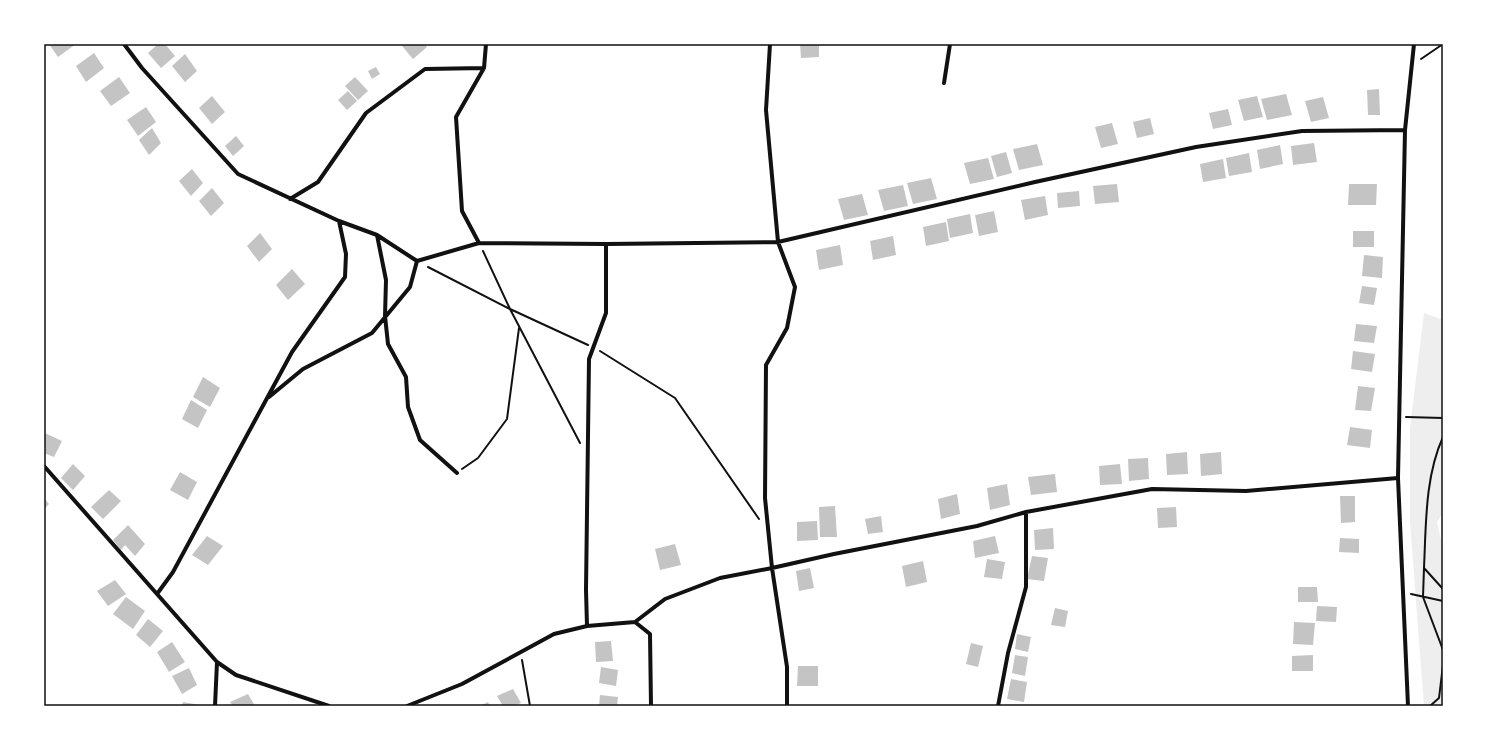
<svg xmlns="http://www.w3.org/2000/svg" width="1487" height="750" font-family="Overpass,sans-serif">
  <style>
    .green { fill: #eee }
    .building { fill: #c4c4c4 }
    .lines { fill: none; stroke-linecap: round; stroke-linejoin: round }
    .path { stroke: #111; stroke-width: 2 }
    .minor { stroke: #111; stroke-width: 4 }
    .neatline { fill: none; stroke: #111; stroke-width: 1.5 }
  </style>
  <rect width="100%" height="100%" fill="#fff"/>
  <!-- green -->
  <path class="green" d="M1424,313l19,7v192l-6,10 6,27v157h-19l-14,-184v-94z"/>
  <!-- building -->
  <path class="building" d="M49,44h27l-18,13z
    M158,44h7l10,12 -14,12 -13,-15z
    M405,44h19l3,3 -14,12 -11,-13z
    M800,44h19v13l-18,1z
    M94,53l10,15 -18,14 -10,-16z
    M185,54l12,17 -12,11 -13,-16z
    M376,67l4,7 -8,5 -4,-8z
    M119,77l11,16 -19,13 -11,-15z
    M355,77l13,14 -10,9 -13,-14z
    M1379,89l1,26h-12l-1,-25z
    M348,91l9,10 -10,9 -9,-10z
    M1286,94l6,21 -25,5 -6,-21z
    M212,96l13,16 -13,12 -13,-16z
    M1257,96l6,21 -19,4 -6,-21z
    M1323,97l6,21 -18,4 -6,-21z
    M146,107l10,15 -18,14 -11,-16z
    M1228,109l4,16 -19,4 -4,-16z
    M1150,118l4,16 -17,4 -4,-16z
    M1112,123l6,21 -17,4 -6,-21z
    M152,128l9,15 -12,12 -10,-15z
    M236,136l8,10 -11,10 -8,-10z
    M1314,143l3,19 -24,3 -2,-19z
    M1037,144l6,21 -24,5 -6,-21z
    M1280,145l3,19 -23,5 -3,-19z
    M1006,152l6,21 -15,4 -6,-21z
    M1249,153l3,19 -23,4 -3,-18z
    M988,158l6,21 -24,5 -6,-21z
    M1223,159l3,19 -23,4 -3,-18z
    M192,169l11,14 -12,13 -12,-15z
    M931,178l6,21 -24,5 -6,-21z
    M1117,184l2,18 -24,2 -2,-18z
    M1349,184h28l-1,21h-28z
    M903,185l5,21 -24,5 -6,-21z
    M212,188l12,15 -13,13 -12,-15z
    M1079,191l1,15 -22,2 -1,-15z
    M862,194l6,21 -24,5 -6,-21z
    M1045,196l3,19 -23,5 -4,-20z
    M994,211l4,21 -19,4 -4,-21z
    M970,214l3,19 -23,5 -3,-19z
    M946,222l3,19 -23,5 -3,-19z
    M1353,231h21v16h-21z
    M260,233l12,16 -13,13 -12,-16z
    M893,236l3,19 -23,5 -3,-19z
    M840,245l3,20 -24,5 -3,-20z
    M1364,255l19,2 -1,21 -20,-2z
    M292,269l13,15 -17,16 -12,-15z
    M1362,286l15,2 -3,17 -15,-2z
    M1356,324l21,2 -3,17 -20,-2z
    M1353,351l22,3 -3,18 -21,-3z
    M203,377l17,11 -10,19 -17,-10z
    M1358,386l17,2 -4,23 -16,-1z
    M191,400l16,10 -9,18 -16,-9z
    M1350,427l22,3 -2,18 -23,-3z
    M45,433l17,8 -8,16 -10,-4z
    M1187,452l1,22 -21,1 -1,-21z
    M1221,452l1,22 -21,2 -1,-22z
    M1148,458l1,21 -20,2 -1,-22z
    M73,464l12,12 -12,14 -12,-12z
    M1120,464l2,20 -22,1 -1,-19z
    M180,472l17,10 -9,18 -18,-10z
    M1055,474l2,18 -26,3 -3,-18z
    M1007,484l3,21 -20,5 -3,-22z
    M109,490l12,11 -18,18 -12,-12z
    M957,494l3,20 -19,5 -3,-20z
    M1340,496h15v26l-14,1z
    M44,498l5,6 -5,5z
    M835,506l2,31h-17l-1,-30z
    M1176,507l1,20 -19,1 -1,-20z
    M881,516l2,16 -15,2 -3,-15z
    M817,521l1,19 -21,1v-19z
    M128,525l17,19 -10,12 -10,-11 -4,5 -8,-10z
    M1053,528l1,21 -19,1 -1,-20z
    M207,536l16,10 -15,19 -16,-10z
    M995,536l4,17 -24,5 -2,-17z
    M1340,538l19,1v14l-20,-1z
    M675,544l6,21 -21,5 -5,-21z
    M1032,556l16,2 -4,23 -17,-2z
    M987,559l18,3 -3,17 -18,-2z
    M923,561l4,21 -21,5 -4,-21z
    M810,568l4,20 -15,3 -3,-20z
    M115,580l11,14 -18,12 -11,-15z
    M1298,587h19l1,15h-20z
    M126,597l19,14 -12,18 -20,-15z
    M1317,606l20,1 -1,15 -20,-1z
    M1055,608l13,3 -3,16 -14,-2z
    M148,619l15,12 -13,16 -14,-12z
    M1294,622l21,1 -2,22 -20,-1z
    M1017,634l14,3 -3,15 -13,-3z
    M611,641l2,20 -17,1 -1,-20z
    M172,642l13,20 -16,10 -12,-20z
    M971,643l12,3 -5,21 -12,-3z
    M1015,655l13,2 -3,19 -13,-3z
    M1313,655v16h-21v-15z
    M798,666h20v20h-21z
    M601,667l17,3 -2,16 -17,-3z
    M189,668l8,17 -15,9 -10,-18z
    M1011,679l16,3 -3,20 -17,-3z
    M513,689l8,14 -8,3h-10l-6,-10z
    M248,694l7,12h-22l-3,-4z
    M600,695l18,2 -1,9h-18z
    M183,702l17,3v1h-18z
    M488,702l2,4h-10z"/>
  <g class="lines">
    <!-- path -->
    <path class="path" d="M1421,59l22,-15
      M483,251l27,58 78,36
      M428,267l82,42 70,134
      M600,351l75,47 84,121
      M1406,417l37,1
      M1443,437c-18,39 -17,88 -19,131l19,21
      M462,469l16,-11 29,-39 12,-91
      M1424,568l-1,29 20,53
      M1411,594l32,7
      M522,660l8,46
      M1430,706l9,-8 4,-33"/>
    <!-- minor -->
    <path class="minor" d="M124,44l18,24 96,106 101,47 38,14 40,26 62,-18 127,1 172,-2 257,-60 161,-35 106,-16 103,-1
      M770,44l-4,66 12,132 17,45 -8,41 -21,37 -1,133 7,70 15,99v39
      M944,83l6,-39
      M290,199l28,-17 48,-69 59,-44 59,-1
      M377,235l9,45 -1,36 3,28 18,33 2,30 12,33 37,33
      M479,243l-17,-32 -6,-94 28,-49 2,-24
      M269,397l34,-28 69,-36 38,-46 7,-26
      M44,466l173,196 -2,44
      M157,594l16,-22 119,-220 53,-75 1,-23 -7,-33
      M635,622l15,12 1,72
      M587,626l-1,-36 3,-231 17,-46v-69
      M217,662l19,13 93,31
      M407,706l55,-22 92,-50 33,-8 48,-4 30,-23 55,-21 52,-10 62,-14 143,-28 49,-14 126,-23 94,2 152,-13
      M998,706l10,-53 18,-66v-75
      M1408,706l-10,-228 7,-348 9,-86"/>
  </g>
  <!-- border -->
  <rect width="1487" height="750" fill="none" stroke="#ffffff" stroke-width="90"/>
  <rect x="45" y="45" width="1397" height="660" class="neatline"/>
</svg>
